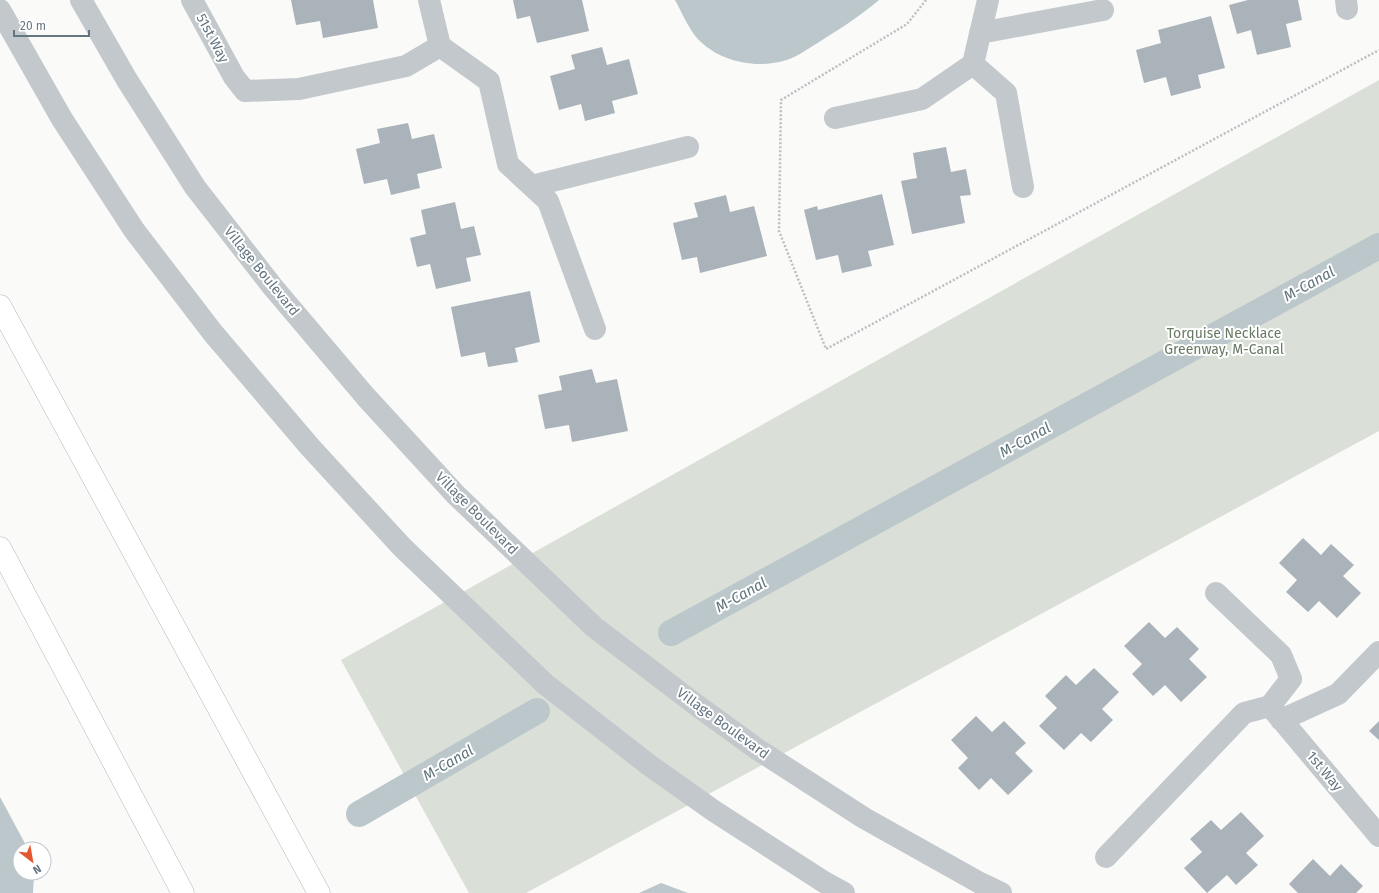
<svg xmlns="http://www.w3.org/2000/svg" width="1379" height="893" font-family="'Fira Sans',sans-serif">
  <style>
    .green { fill: #dadfd7 }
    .water { fill: #bbc7cb }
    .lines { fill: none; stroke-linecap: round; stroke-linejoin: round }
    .canal { stroke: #bbc7cb; stroke-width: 26 }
    .building { fill: #aab3b9 }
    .highway-casing { stroke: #b4b9bd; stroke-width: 23 }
    .path { stroke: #bbbfc2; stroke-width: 2.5; stroke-dasharray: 2 2; stroke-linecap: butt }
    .minor { stroke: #c3c8cc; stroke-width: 22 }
    .highway { stroke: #fff; stroke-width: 22 }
    .labels { text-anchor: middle; stroke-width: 4; stroke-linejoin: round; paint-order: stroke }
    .street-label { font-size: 14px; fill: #657683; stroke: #fff }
    .park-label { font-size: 14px; fill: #687a64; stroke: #fff }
    .water-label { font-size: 15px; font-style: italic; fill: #60757c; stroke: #fff }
  </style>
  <rect width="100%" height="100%" fill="#fafaf8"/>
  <!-- green -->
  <path class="green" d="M1379,80v351l-853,462h-57l-128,-233z"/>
  <!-- water -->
  <path class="water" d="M675,0h204c-20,17 -41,30 -63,44 -10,6 -21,14 -33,17 -29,8 -66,0 -87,-24 -8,-10 -15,-26 -21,-37z
    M0,797l28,52h-8v24h14l-1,20h-33z
    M661,883l27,10h-49z"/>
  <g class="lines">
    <!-- canal -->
    <path class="canal" d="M671,633l708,-387
      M359,814l178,-103"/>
  </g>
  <!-- building -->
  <path class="building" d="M291,0h82l5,28 -55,10 -3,-17 -24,4z
    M513,0h69l7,31 -52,12 -7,-27 -13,3z
    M1248,0h50l4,20 -16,4 5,23 -34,8 -6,-25 -14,4 -8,-29z
    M1211,16l14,52 -27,7 3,13 -30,8 -5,-19 -22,6 -8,-33 25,-7 -3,-13z
    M602,47l5,18 22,-6 9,35 -26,7 3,12 -30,8 -4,-17 -22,6 -9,-34 25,-7 -4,-14z
    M408,123l4,16 22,-5 8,34 -25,6 3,14 -29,7 -4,-16 -23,5 -8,-35 24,-6 -3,-14z
    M946,147l5,25 15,-3 5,26 -11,1 5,27 -53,11 -11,-53 16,-3 -4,-25z
    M882,194l12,51 -26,6 4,15 -30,7 -4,-18 -22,5 -12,-50 13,-4 1,4z
    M726,195l4,17 24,-6 13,50 -67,17 -3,-16 -15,3 -9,-37 25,-6 -4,-14z
    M455,202l6,27 13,-3 7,29 -15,3 5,23 -35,8 -6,-25 -13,3 -7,-29 16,-4 -5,-24z
    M530,291l10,51 -25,6 3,14 -30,5 -3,-15 -24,5 -10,-50z
    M592,369l4,14 21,-4 11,52 -56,11 -3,-17 -24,4 -7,-34 24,-5 -3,-14z
    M1303,538l18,17 10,-11 23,21 -11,11 18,17 -24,25 -18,-17 -11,11 -22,-20 11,-12 -18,-17z
    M1149,622l16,16 12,-11 22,22 -10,10 18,18 -26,25 -16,-17 -12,11 -21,-22 10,-10 -18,-18z
    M1094,668l25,24 -17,17 11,11 -22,22 -10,-9 -17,17 -25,-24 18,-18 -12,-12 21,-21 10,10z
    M976,716l16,16 12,-11 22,22 -11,10 18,18 -25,24 -17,-17 -12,12 -21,-22 10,-10 -17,-18z
    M1379,721v19l-10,-9z
    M1241,812l23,24 -18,17 12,12 -22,20 -9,-10 -20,18 -23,-25 18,-16 -12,-13 21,-19 10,10z
    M1313,859l17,17 11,-12 22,22 -7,7h-58l-9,-9z"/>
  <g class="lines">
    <defs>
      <path id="highway" d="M0,306l319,587
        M0,548l183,345"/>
    </defs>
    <!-- highway casing -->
    <use href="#highway" class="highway-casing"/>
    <!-- path -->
    <path class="path" d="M926,0l-19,24 -126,76 -2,131 47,118 553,-299"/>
    <!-- minor -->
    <path class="minor" d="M81,0l46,80 68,107 77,99 94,111 90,98 138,132 101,77 62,45 107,69 116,65 21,10
      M192,0l42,77 11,14 54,-2 107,-23 34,-20
      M429,0l11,46 49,35 19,83 40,37 47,128
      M1346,0l1,9
      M0,10l62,109 72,111 79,103 97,114 92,100 143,137 104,81 65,46 110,71 20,11
      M980,33l123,-23
      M973,64l33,29 17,94
      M835,118l87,-19 51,-35 15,-64
      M532,186l156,-39
      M1270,706l109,130
      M1281,720l57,-26 41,-42
      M1106,857l138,-144 26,-7 21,-27 -10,-24 -65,-62"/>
    <!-- highway -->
    <use href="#highway" class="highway"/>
  </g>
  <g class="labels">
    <!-- street labels -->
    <g class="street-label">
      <text transform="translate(213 38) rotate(62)" y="5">51st Way</text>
      <text transform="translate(262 271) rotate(51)" y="5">Village Boulevard</text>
      <text transform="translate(477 513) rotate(45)" y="5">Village Boulevard</text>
      <text transform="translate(723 723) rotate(36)" y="5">Village Boulevard</text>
      <text transform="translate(1325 771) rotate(50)" y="5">1st Way</text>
    </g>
    <!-- park labels -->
    <g class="park-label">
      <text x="1224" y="338">Torquise Necklace<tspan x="1224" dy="16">Greenway, M-Canal</tspan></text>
    </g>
    <!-- water labels -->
    <g class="water-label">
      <text transform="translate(1309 284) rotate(-29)" y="5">M-Canal</text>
      <text transform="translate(1025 440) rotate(-29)" y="5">M-Canal</text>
      <text transform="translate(741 595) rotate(-29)" y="5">M-Canal</text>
      <text transform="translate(448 763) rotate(-30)" y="5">M-Canal</text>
    </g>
  </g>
  <!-- north arrow -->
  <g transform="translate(32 861) rotate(149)"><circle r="19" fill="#ffffff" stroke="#c1c8cd"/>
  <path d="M0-3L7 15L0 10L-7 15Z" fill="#e4572e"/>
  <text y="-6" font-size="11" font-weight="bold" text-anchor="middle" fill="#657683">N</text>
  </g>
  <!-- scale -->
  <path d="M14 30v6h75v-6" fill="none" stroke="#657683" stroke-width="2"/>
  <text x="20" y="30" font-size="12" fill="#657683" stroke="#ffffff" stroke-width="3" paint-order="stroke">20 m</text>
</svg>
